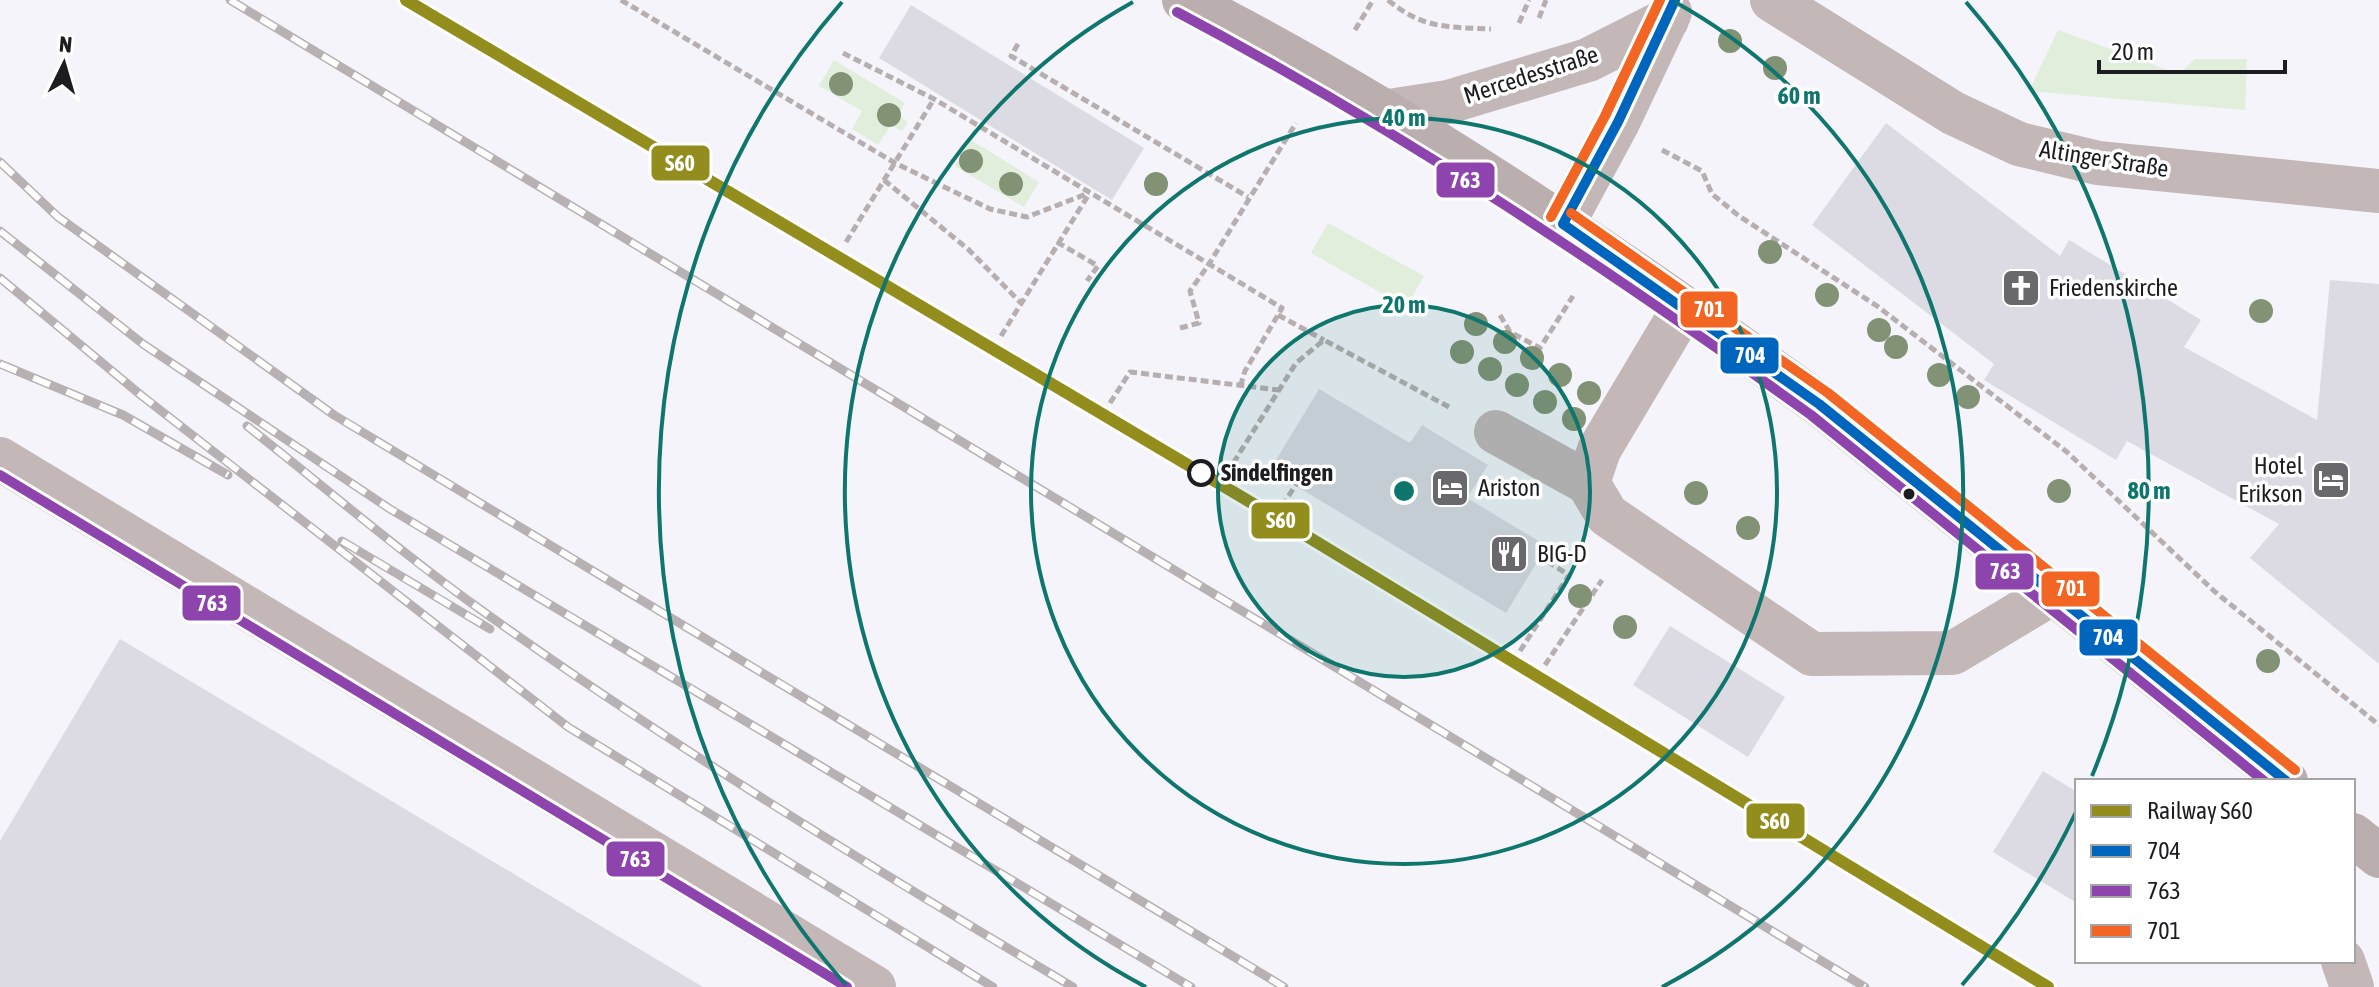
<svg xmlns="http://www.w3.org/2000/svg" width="2379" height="987" font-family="'Asap Condensed',sans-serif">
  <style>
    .green { fill: #e1eedc }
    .building { fill: #dcdae2 }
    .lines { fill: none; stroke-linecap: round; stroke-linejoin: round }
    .path { stroke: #b7aeaf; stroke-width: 5; stroke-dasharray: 8 4; stroke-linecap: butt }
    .minor { stroke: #c3b7b7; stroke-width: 44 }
    .major { stroke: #bbaeaf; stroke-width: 44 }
    .rail-casing { stroke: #b8b1b3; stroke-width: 9 }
    .rail { stroke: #fff; stroke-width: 6; stroke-dasharray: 18; stroke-linecap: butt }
    .bus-1-casing { stroke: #fff; stroke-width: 16 }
    .bus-2-casing { stroke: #fff; stroke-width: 16 }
    .bus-3-casing { stroke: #fff; stroke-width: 16 }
    .bus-1 { stroke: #0065bd; stroke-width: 10 }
    .bus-2 { stroke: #8e44ad; stroke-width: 10 }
    .bus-3 { stroke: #f26522; stroke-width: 10 }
    .rail-1-casing { stroke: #fff; stroke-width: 18 }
    .rail-1 { stroke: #928d1d; stroke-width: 12 }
    .tree { fill: #819275 }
    .ring { fill: none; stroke: #0f766e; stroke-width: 4 }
    .stop-dot { fill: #fff; stroke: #1d1c20; stroke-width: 4 }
    .bus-dot { fill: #1d1c20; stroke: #fff; stroke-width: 3 }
    .labels { text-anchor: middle; stroke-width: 7; stroke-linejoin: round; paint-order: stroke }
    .street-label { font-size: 24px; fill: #1d1c20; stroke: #fff }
    .poi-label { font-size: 24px; fill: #1d1c20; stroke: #fff; text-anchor: start }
    .stop-label { font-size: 24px; font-weight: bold; fill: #1d1c20; stroke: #fff; text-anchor: start }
    .centre { fill: #0f766e; stroke: #fff; stroke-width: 4 }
    .ring-label { font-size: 24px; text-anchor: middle; font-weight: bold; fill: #0f766e; stroke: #fff; stroke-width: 7; stroke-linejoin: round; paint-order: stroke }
    .line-badge { stroke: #fff; stroke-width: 3 }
    .badge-label { font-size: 22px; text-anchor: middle; font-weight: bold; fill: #fff }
  </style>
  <rect width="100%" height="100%" fill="#f5f4fa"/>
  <!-- green -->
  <path class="green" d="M2058,30l121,44 16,-15h52l-2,51 -216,-19z
    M834,60l71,43 -7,12 10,7 -6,9 -11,-6 -13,20 -26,-16 10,-18 -43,-25z
    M971,140l68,42 -15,25 -69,-41z
    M1328,223l96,53 -18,31 -95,-54z"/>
  <!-- building -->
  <path class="building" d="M911,5l233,143 -32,52 -233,-142z
    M1886,123l174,133 9,-16 132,80 -17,27 133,73 13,-140 49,4v380l-129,-106 29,-34 -152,-83 -11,19 -132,-80 10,-16 -182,-139z
    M1319,389l91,54 12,-18 66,40 -21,33 80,48 -41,67 -236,-143z
    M1670,626l115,71 -37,60 -115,-72z
    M120,639l583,348h-703v-146z
    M2043,771l34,21v111l-84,-51z"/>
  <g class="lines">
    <!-- path -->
    <path class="path" d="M621,0l274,163 95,46 37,8 62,-24
      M1388,0c35,29 60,27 103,29
      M1539,18l7,-18
      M1519,23l10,-23
      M1355,30l18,-30
      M1018,44l-7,12 237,141
      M843,53l91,46 275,165 87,-141
      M1662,150l40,21 10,23 27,22 138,90 190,146 147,139 165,134
      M884,180l85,70 51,52
      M846,242l88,-143
      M1057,242l41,24 -11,15
      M1278,315l46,25
      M1500,315l10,17 30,16 33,-52
      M1180,328l19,-5 -9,-32 19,-27 73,44 -37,63 -4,13
      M1001,336l88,-142
      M1110,403l20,-31 149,18
      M1227,473l69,-110 28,-23 125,67
      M1282,506l17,-26
      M1520,651l49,-76 -29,-18
      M1545,665l57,-85"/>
    <!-- minor -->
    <path class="minor" d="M1772,0l181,113 66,31 79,19 281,28
      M1389,111l59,-9 140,-42 79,-40
      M1563,224l55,-102 52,-110
      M1683,309l-84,141 -11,33 19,32 205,139 141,-1 100,-60
      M1496,432l92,51
      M0,459l874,528
      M2343,961l9,26"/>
    <!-- major -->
    <path class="major" d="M1184,0c224,114 431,256 635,404l467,377
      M2353,835l26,21"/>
    <defs>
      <path id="rail" d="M230,0l1635,987
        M0,162l58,55 276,198 950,572
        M0,231l143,113 247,165 801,478
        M0,278l142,118 426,331 425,260
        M0,364l123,51 105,60
        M247,426c74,58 147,121 223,176 194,140 398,263 603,385
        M342,541l148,88"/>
    </defs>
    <!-- rail casing -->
    <use href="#rail" class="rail-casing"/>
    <!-- rail -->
    <use href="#rail" class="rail"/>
    <defs>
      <path id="bus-1" d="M1563,224l256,180 467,377
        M1563,224l55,-102 57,-122"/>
      <path id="bus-2" d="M1177,12c223,118 430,256 634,403l453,366
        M0,475l847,512"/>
      <path id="bus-3" d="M1571,213l257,180 467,377
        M1551,217l54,-101 55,-116"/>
    </defs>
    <!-- bus-1 casing -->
    <use href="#bus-1" class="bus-1-casing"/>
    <!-- bus-2 casing -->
    <use href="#bus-2" class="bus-2-casing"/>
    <!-- bus-3 casing -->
    <use href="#bus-3" class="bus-3-casing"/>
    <!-- bus-1 -->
    <use href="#bus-1" class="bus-1"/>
    <!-- bus-2 -->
    <use href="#bus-2" class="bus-2"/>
    <!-- bus-3 -->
    <use href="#bus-3" class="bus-3"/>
    <defs>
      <path id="rail-1" d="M406,0l871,518 771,469"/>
    </defs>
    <!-- rail-1 casing -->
    <use href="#rail-1" class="rail-1-casing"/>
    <!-- rail-1 -->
    <use href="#rail-1" class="rail-1"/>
  </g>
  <!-- trees -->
  <g class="tree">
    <circle cx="1730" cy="41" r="12"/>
    <circle cx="1775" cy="68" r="12"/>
    <circle cx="841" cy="84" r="12"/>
    <circle cx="889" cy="115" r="12"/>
    <circle cx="971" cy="161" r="12"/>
    <circle cx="1011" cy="184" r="12"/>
    <circle cx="1156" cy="184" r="12"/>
    <circle cx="1770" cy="252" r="12"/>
    <circle cx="1827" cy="295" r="12"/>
    <circle cx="2261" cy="311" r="12"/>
    <circle cx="1476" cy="324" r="12"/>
    <circle cx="1879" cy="330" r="12"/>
    <circle cx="1505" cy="342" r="12"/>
    <circle cx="1896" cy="347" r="12"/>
    <circle cx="1462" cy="352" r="12"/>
    <circle cx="1532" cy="358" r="12"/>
    <circle cx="1490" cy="369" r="12"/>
    <circle cx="1560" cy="375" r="12"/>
    <circle cx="1939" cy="375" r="12"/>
    <circle cx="1517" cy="385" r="12"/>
    <circle cx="1589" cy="393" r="12"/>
    <circle cx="1968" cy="397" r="12"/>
    <circle cx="1545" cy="402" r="12"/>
    <circle cx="1574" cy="419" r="12"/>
    <circle cx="2059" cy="491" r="12"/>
    <circle cx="1696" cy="493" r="12"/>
    <circle cx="1748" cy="528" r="12"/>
    <circle cx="1580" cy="596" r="12"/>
    <circle cx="1625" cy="627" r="12"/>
    <circle cx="2268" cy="661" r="12"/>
  </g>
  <!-- distance rings -->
  <circle cx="1404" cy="491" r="186" fill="#0f766e" fill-opacity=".12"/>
  <g class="ring">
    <circle cx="1404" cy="491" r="186"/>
    <circle cx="1404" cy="491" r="373"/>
    <path d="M1146 987A559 559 0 0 1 1133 2M1675 2A559 559 0 0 1 1662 987"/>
    <path d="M2076 812A745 745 0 0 1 1962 985M846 985A745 745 0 0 1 842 2M1966 2A745 745 0 0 1 2092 776"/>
  </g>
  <!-- icons -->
  <defs>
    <symbol id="church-square" viewBox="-11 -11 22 22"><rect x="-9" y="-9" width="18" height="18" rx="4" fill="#69686c" stroke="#fff"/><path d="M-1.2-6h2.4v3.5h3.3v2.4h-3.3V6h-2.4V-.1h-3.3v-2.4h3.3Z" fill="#fff"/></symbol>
    <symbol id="hotel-square" viewBox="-11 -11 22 22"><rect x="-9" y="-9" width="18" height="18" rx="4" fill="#69686c" stroke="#fff"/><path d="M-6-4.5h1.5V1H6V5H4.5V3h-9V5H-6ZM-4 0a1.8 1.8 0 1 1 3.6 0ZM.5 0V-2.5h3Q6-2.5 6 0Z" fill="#fff"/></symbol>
    <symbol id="restaurant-square" viewBox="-11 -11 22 22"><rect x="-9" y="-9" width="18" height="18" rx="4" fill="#69686c" stroke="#fff"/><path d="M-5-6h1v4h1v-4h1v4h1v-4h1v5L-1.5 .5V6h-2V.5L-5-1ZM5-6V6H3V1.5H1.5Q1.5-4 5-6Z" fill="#fff"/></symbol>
  </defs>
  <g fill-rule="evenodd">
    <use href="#church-square" x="1999" y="266" width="44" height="44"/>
    <use href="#hotel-square" x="2309" y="458" width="44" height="44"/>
    <use href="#hotel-square" x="1428" y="466" width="44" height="44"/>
    <use href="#restaurant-square" x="1487" y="532" width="44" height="44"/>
  </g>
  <!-- markers -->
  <circle class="stop-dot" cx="1201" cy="473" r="12"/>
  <circle class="bus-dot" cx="1909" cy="494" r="7"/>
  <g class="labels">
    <!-- street labels -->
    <g class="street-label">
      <text transform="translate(1531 75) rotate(-18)" y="8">Mercedesstraße</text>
      <text transform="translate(2104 159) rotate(9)" y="8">Altinger Straße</text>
    </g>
    <!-- poi labels -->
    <g class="poi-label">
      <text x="2049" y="296">Friedenskirche</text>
      <text x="2303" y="474" text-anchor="end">Hotel<tspan x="2303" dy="28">Erikson</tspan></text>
      <text x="1478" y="496">Ariston</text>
      <text x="1537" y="562">BIG-D</text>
    </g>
    <!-- stop labels -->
    <g class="stop-label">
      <text x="1221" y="481">Sindelfingen</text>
    </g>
  </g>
  <circle cx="1404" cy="491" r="12" class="centre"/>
  <g class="ring-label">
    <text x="1799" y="104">60 m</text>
    <text x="1404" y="126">40 m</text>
    <text x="1404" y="313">20 m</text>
    <text x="2149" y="499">80 m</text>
  </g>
  <g class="line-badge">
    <rect x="650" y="144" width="61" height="38" rx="8" fill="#928d1d"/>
    <rect x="1435" y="161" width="61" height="38" rx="8" fill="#8e44ad"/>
    <rect x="1679" y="290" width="60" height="39" rx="8" fill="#f26522"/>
    <rect x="1719" y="336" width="61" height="39" rx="8" fill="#0065bd"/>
    <rect x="1250" y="501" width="61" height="39" rx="8" fill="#928d1d"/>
    <rect x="1974" y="552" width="61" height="39" rx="8" fill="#8e44ad"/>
    <rect x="2040" y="570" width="61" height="38" rx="8" fill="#f26522"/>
    <rect x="181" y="584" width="61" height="38" rx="8" fill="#8e44ad"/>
    <rect x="2078" y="618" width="61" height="39" rx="8" fill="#0065bd"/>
    <rect x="1745" y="802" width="61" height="38" rx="8" fill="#928d1d"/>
    <rect x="605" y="840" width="61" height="38" rx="8" fill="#8e44ad"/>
  </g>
  <g class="badge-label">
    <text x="680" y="171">S60</text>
    <text x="1465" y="188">763</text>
    <text x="1709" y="317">701</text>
    <text x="1750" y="363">704</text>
    <text x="1281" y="528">S60</text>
    <text x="2005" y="579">763</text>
    <text x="2071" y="596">701</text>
    <text x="212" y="611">763</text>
    <text x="2108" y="645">704</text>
    <text x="1775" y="829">S60</text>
    <text x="635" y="867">763</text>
  </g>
  <!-- legend -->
  <rect x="2075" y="779" width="280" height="184" fill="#ffffff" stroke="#a5a4a6" stroke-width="2"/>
  <rect x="2091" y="805" width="40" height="12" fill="#928d1d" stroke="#a5a4a6" stroke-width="2"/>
  <text x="2147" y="819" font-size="24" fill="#1d1c20">Railway S60</text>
  <rect x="2091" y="845" width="40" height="12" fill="#0065bd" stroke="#a5a4a6" stroke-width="2"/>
  <text x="2147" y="859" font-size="24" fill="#1d1c20">704</text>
  <rect x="2091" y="885" width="40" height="12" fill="#8e44ad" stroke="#a5a4a6" stroke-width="2"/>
  <text x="2147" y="899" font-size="24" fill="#1d1c20">763</text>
  <rect x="2091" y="925" width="40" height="12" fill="#f26522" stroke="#a5a4a6" stroke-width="2"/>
  <text x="2147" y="939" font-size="24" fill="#1d1c20">701</text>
  <!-- north arrow -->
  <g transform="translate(64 64) rotate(5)" stroke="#ffffff" stroke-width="6" paint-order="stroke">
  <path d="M0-6L14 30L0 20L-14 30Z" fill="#1d1c20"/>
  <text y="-12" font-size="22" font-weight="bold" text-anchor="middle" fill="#1d1c20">N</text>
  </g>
  <!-- scale -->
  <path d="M2099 60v12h186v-12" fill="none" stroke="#1d1c20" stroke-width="4"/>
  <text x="2111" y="60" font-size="24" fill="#1d1c20" stroke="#ffffff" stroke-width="6" paint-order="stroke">20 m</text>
</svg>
